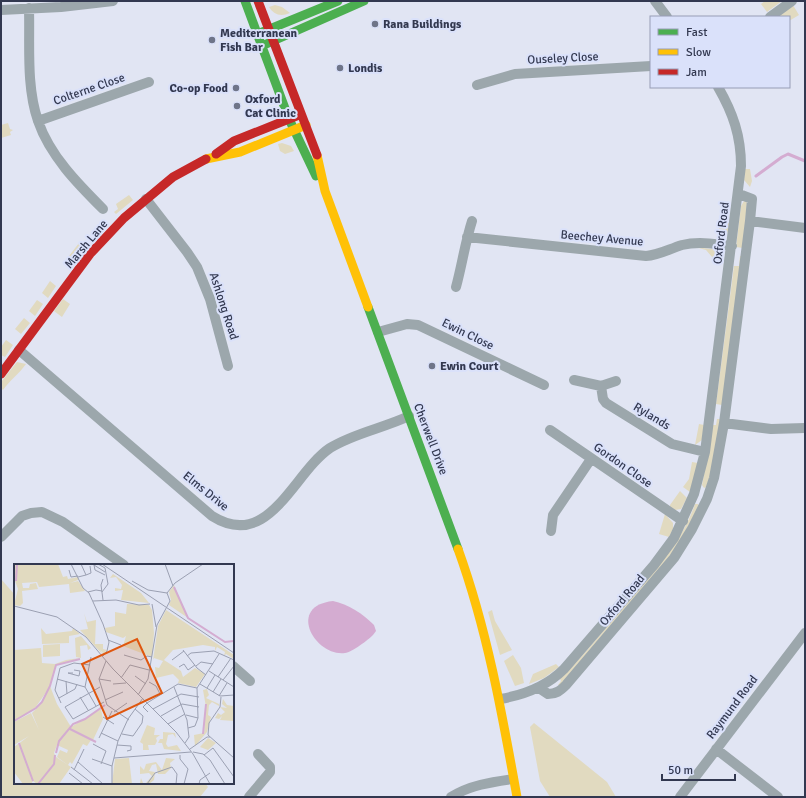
<svg xmlns="http://www.w3.org/2000/svg" width="806" height="798" font-family="Signika,sans-serif">
  <style>
    .green { fill: #e1dac0 }
    .water { fill: #d4acd1 }
    .lines { fill: none; stroke-linecap: round; stroke-linejoin: round }
    .stream { stroke: #d4acd1; stroke-width: 3 }
    .street { stroke: #9ca7ac; stroke-width: 10 }
    .fast { stroke: #4caf50; stroke-width: 9 }
    .slow { stroke: #ffc107; stroke-width: 9 }
    .jam { stroke: #c62828; stroke-width: 9 }
    .poi-dot { fill: #6f7589; stroke: #dae1fa; stroke-width: 1.5 }
    .labels { text-anchor: middle; stroke-width: 4; stroke-linejoin: round; paint-order: stroke }
    .poi-label { font-size: 12px; font-weight: bold; fill: #323850; stroke: #dae1fa; text-anchor: start }
    .street-label { font-size: 12px; fill: #323850; stroke: #dae1fa }
    .inset-river { fill: none; stroke: #d4acd1; stroke-width: 2 }
    .inset-road { fill: none; stroke: #9ba0b2; stroke-width: 1 }
    .view { fill: #df570f; fill-opacity: 0.15; stroke: #df570f; stroke-width: 2 }
    .inset-edge { fill: none; stroke: #323850; stroke-width: 2 }
  </style>
  <rect width="100%" height="100%" fill="#e1e5f3"/>
  <!-- green -->
  <path class="green" d="M765,1h17l-15,11 -6,-8z
    M275,5l7,2 8,6c-9,4 -16,2 -21,-6z
    M793,5l6,10 -10,6v-4h-13z
    M8,123l2,6 3,1 -3,2 1,3 -10,3v-13z
    M282,143l9,3 3,5 -9,3 -5,-3 -2,-7z
    M745,169h5l2,12 -2,6 -6,-7z
    M129,195l4,5 -17,14 -2,-2 4,-3 -2,-5z
    M744,201l3,1 -4,46 -7,-1 5,-41z
    M724,222l6,1v7l-8,8 -4,-8z
    M79,243l6,5 -9,12 -7,-4z
    M695,247l24,3 2,1 -2,12 -1,1 -12,-14z
    M740,256h2l-20,149 -6,-1 18,-138h5z
    M50,281l6,5 -8,12 -6,-5z
    M63,299l7,5 -8,13 -8,-6z
    M37,300l6,4 -8,12 -6,-5z
    M24,318l6,5 -9,11 -6,-5z
    M6,340l7,5 -8,12 -4,-2v-8z
    M17,362l9,2c-7,10 -16,16 -23,26l-2,-2v-6z
    M717,419h3l-8,52 -6,16 -2,1 -2,-3 11,-60h3z
    M699,424l5,1 -2,15 -7,5z
    M692,462l6,1 -8,29 -7,-5 6,-8z
    M680,491l7,7 -6,11 -6,1 -5,-3v-2z
    M695,504h3l1,2 -24,44 -115,136 -2,-1 3,-4 -1,-2c24,-23 44,-50 66,-75 25,-31 56,-61 69,-100z
    M665,514l8,9v6l-4,8 -10,-3z
    M1,579l14,16v188h190l3,4 -8,10h-199z
    M492,610l3,11 17,29 -12,5 -12,-43z
    M513,655l8,13 3,15 -9,3 -11,-25z
    M556,664l3,3 -15,11 -15,6 4,-10z
    M534,723l73,59 9,15h-66l-10,-16 -10,-54z"/>
  <!-- water -->
  <path class="water" d="M333,601c15,3 30,13 41,24l2,6 -3,4c-5,5 -21,17 -28,18 -30,4 -59,-47 -12,-52z"/>
  <g class="lines">
    <!-- stream -->
    <path class="stream" d="M756,176l26,-19 6,-3 17,7"/>
    <!-- street -->
    <path class="street" d="M655,1l12,16
      M29,8c1,37 -3,78 9,113 12,35 40,63 65,88
      M1,10l60,-3 52,-6
      M770,17l22,-16
      M477,85l38,-11 136,-8
      M38,121l111,-39
      M146,199l41,53 10,15 13,32 18,67
      M750,221l55,7
      M467,237l179,19c13,-1 23,-7 36,-11 16,-4 34,-1 50,1
      M456,287c6,-22 9,-44 16,-66
      M378,332l29,-8 11,1 126,60
      M19,350l193,166c57,36 81,-43 118,-68 24,-15 54,-20 79,-32
      M574,380l27,6 15,-5
      M601,386l2,13 3,4 66,41 33,8
      M724,423l47,6 34,-1
      M550,430l133,91
      M551,531l2,-16 38,-56
      M1,537l21,-21 9,-3 11,-1 21,10 61,43
      M233,666l17,15
      M539,688l9,6c8,0 12,-3 18,-9l108,-127 18,-29 15,-30 7,-21 10,-55 26,-202 2,-22 -13,-5
      M500,699c24,-4 46,-12 64,-30l90,-104 20,-27 20,-44 11,-42 4,-32 32,-254c0,-30 -8,-53 -23,-79
      M716,749l62,48
      M249,797l21,-25v-5l-12,-13
      M451,797c19,-12 41,-15 62,-18
      M680,797l125,-164"/>
    <!-- fast -->
    <path class="fast" d="M245,1l44,118 27,57
      M260,33l78,-32
      M264,45l100,-44
      M368,307l90,242"/>
    <!-- slow -->
    <path class="slow" d="M317,155l8,36 43,116
      M206,159l34,-7 66,-27
      M458,549c29,80 44,164 59,248"/>
    <!-- jam -->
    <path class="jam" d="M258,1l59,154
      M216,154l18,-13 65,-26
      M1,374l89,-120 34,-36 49,-41 33,-18"/>
  </g>
  <!-- markers -->
  <g class="poi-dot">
    <circle cx="375" cy="24" r="4"/>
    <circle cx="212" cy="40" r="4"/>
    <circle cx="340" cy="68" r="4"/>
    <circle cx="236" cy="88" r="4"/>
    <circle cx="237" cy="106" r="4"/>
    <circle cx="432" cy="366" r="4"/>
  </g>
  <g class="labels">
    <!-- poi labels -->
    <g class="poi-label">
      <text x="383" y="28">Rana Buildings</text>
      <text x="220" y="37">Mediterranean<tspan x="220" dy="14">Fish Bar</tspan></text>
      <text x="348" y="72">Londis</text>
      <text x="228" y="92" text-anchor="end">Co-op Food</text>
      <text x="245" y="103">Oxford<tspan x="245" dy="14">Cat Clinic</tspan></text>
      <text x="440" y="370">Ewin Court</text>
    </g>
    <!-- street labels -->
    <g class="street-label">
      <text transform="translate(563 58) rotate(-3)" y="4">Ouseley Close</text>
      <text transform="translate(89 89) rotate(-19)" y="4">Colterne Close</text>
      <text transform="translate(721 233) rotate(-83)" y="4">Oxford Road</text>
      <text transform="translate(602 238) rotate(5)" y="4">Beechey Avenue</text>
      <text transform="translate(86 244) rotate(-50)" y="4">Marsh Lane</text>
      <text transform="translate(224 306) rotate(72)" y="4">Ashlong Road</text>
      <text transform="translate(468 334) rotate(26)" y="4">Ewin Close</text>
      <text transform="translate(652 416) rotate(31)" y="4">Rylands</text>
      <text transform="translate(431 439) rotate(69)" y="4">Cherwell Drive</text>
      <text transform="translate(623 465) rotate(35)" y="4">Gordon Close</text>
      <text transform="translate(206 491) rotate(39)" y="4">Elms Drive</text>
      <text transform="translate(622 600) rotate(-50)" y="4">Oxford Road</text>
      <text transform="translate(732 707) rotate(-53)" y="4">Raymund Road</text>
    </g>
  </g>
  <!-- overview -->
  <g transform="translate(14 564)">
    <rect width="220" height="220" fill="#e1e5f3"/>
    <path d="M0,0h44l5,13 4,-1 1,3 10,-2v3l-8,3 8,-2 7,10 -15,2 -1,-9 -30,3 -2,-5 -15,1 1,5h6l1,-4 6,-1 2,6 -16,2 1,12 -3,3 -6,-1 4,-16 -4,-11zM99,10l28,19 8,10 -28,-3 2,-10 -8,1v-3l6,1 1,-4 -6,-8 -6,1zM160,21l12,29 2,4 -19,-13 2,-5 -2,-8zM113,40l22,1 3,5 2,23 -2,24 -29,-11 3,-10 -3,2 -17,-6 -1,-4 10,-2v-14l11,2zM152,46l68,45v4l-8,-5 -2,2 1,-4 -8,-5 -2,4v-4l-12,-2 -30,5 -9,10 17,11 2,6 12,-9 10,6 -9,13 -18,-4 1,-3 -6,-6 -17,4 -1,-11 4,1 4,-7 -9,-3 -1,2 5,-34zM70,49l3,9 9,-2 -1,24h8v5l4,1 -3,4 -4,-4 3,5 -23,-25 8,-1zM27,64l5,6 26,-3 1,-3 7,6 -11,2v7l-27,1zM67,72l10,12 -3,2 -1,-5 -7,1 1,12 -5,-1 -1,-19zM46,80v12l-17,1v-12zM27,84l1,15 13,1 11,-4 14,-2 -24,7 -6,21 7,18 14,23 30,-18 2,10 -10,21h-2l-4,6 -4,-2 -11,20 -2,-2 -2,3 -11,-8 3,-7 7,3 1,-3 -11,-5 -3,8 2,4 15,10 -12,17h-22l-4,-3 -2,3h-8l-9,-12v-25l15,-11 -15,9v-23l17,-9 8,17 -7,-17 8,-8 7,-14 -12,17 -21,13v-71zM193,125l2,6 -3,3 13,6v2l-7,-4 -3,3 -1,10 3,2 -4,15 -12,14 -1,-11 10,-2 2,-26 -3,-17zM209,135l4,6 7,1v15l-14,-1 2,-4 -3,3 -4,-1 3,-5 3,2 4,-3 -5,-5 7,1 -5,-4zM133,161l8,3 -1,7h6l-4,3 1,3 -2,4h-7l1,5h-6v-6l-3,-2zM149,168l12,1 1,5 -3,-4 -5,1 -2,9 2,3 9,-2 4,6 -17,-2 -2,-6h-4l2,-4h3zM194,174l8,5 -8,7 -8,-3zM115,194l3,26h-20l3,-25zM152,194l9,1 -5,4 1,5 -6,6h-7l-2,-10 -4,1 -3,6 6,1 -1,8 -5,4 -9,-1 1,-5 2,5h3l6,-7 -3,-3 -9,1v-8l4,4 2,-6 10,-2 6,8z" fill="#e1dac0"/>
    <path class="inset-river" d="M2,17l1,-17M160,23l14,31 37,24 9,-1M0,157l22,-13 6,-6 8,-16 6,-21 24,-6M56,165l26,13M189,170l3,-30M5,179l14,38M42,189l3,-12 14,-17 12,-5 20,-14M24,220l16,-20 1,-9"/>
    <path class="inset-road" d="M57,0l12,24 6,5 14,31 6,18 -2,9 -4,5M84,0l7,4 3,16 -6,8M88,0l132,89M151,0l8,22M80,1l1,5 10,5M80,1l11,7M55,6l2,7 7,-1M72,11l5,-2 -1,-7M64,13l8,-2 -5,-11M89,15l-2,6 2,15M118,17l16,9 19,3M74,28l8,-2 6,1M153,29l8,-10 28,-19M79,37l23,-1 23,5 11,-1M138,40l4,23M0,42l43,11 29,20 27,32 63,63 17,22 17,30M94,76l13,5M169,86l14,18 9,7M110,91l17,5 6,-4 5,1M173,92l4,-3 23,-2 20,9M77,93l-6,30 11,19M158,96l12,-9M92,97l-7,18 8,26 22,15M182,102l5,-4 12,2M165,103l5,-3 4,6 7,-5M195,107l25,16M59,109h-5l11,3 1,-5 -6,-1M121,112l11,8M204,113l13,-19M107,114l9,-13 19,5M43,115l28,8M85,115l12,2M209,116l11,-14M52,117l1,13M135,118l7,4 4,8M99,120l13,-1M186,120l20,12 14,-1M86,123l-35,20 8,12 31,-17M160,123l13,33 2,17 -4,6M183,124l22,-34M193,124l8,-13M199,128l8,-13M124,131l10,-16 9,-54 13,-24 -3,-8M205,132l8,-13M66,133l8,13M207,133l-1,10 -11,16 -1,12 26,23M45,134l16,-9 2,-5M91,136l18,-8M47,139l-6,-13 5,-22 14,-5 16,2M133,139l31,-19 19,4M133,139l-4,4 5,5M168,140l17,3M139,145l28,-15 18,3M100,148l13,-9M172,151l12,3M147,152l21,-12M89,153l11,7M154,160l17,-10M174,164l7,-2 3,-8 -1,-30M87,169l17,8M108,170l11,2 9,-13 1,-7 -8,-7M85,174l13,-27M79,180l13,7 -5,13M103,181l14,1v4l-4,1M176,185l17,-12h3M179,188l10,2 7,6 15,24M166,191v4l8,10 -4,15M190,191l9,-7 21,29M100,194l77,-6M78,195l20,7M64,198l25,22M57,203l22,17M60,206l10,-21M55,209l14,11M98,220v-18l6,-25 10,-22 15,-21M133,220l8,-11 17,-6 5,7 -1,10M185,220l1,-4 10,-7"/>
    <path class="view" d="M123,75l25,54 -55,26 -25,-55z"/>
    <rect width="220" height="220" class="inset-edge"/>
  </g>
  <!-- border -->
  <rect width="806" height="798" fill="none" stroke="#323850" stroke-width="4"/>
  <!-- legend -->
  <rect x="650" y="16" width="140" height="72" fill="#dae1fa" stroke="#979db6"/>
  <rect x="658" y="29" width="20" height="6" fill="#4caf50" stroke="#979db6"/>
  <text x="686" y="36" font-size="12" fill="#323850">Fast</text>
  <rect x="658" y="49" width="20" height="6" fill="#ffc107" stroke="#979db6"/>
  <text x="686" y="56" font-size="12" fill="#323850">Slow</text>
  <rect x="658" y="69" width="20" height="6" fill="#c62828" stroke="#979db6"/>
  <text x="686" y="76" font-size="12" fill="#323850">Jam</text>
  <!-- scale -->
  <path d="M662 774v6h73v-6" fill="none" stroke="#323850" stroke-width="2"/>
  <text x="668" y="774" font-size="12" fill="#323850" stroke="#dae1fa" stroke-width="3" paint-order="stroke">50 m</text>
</svg>
